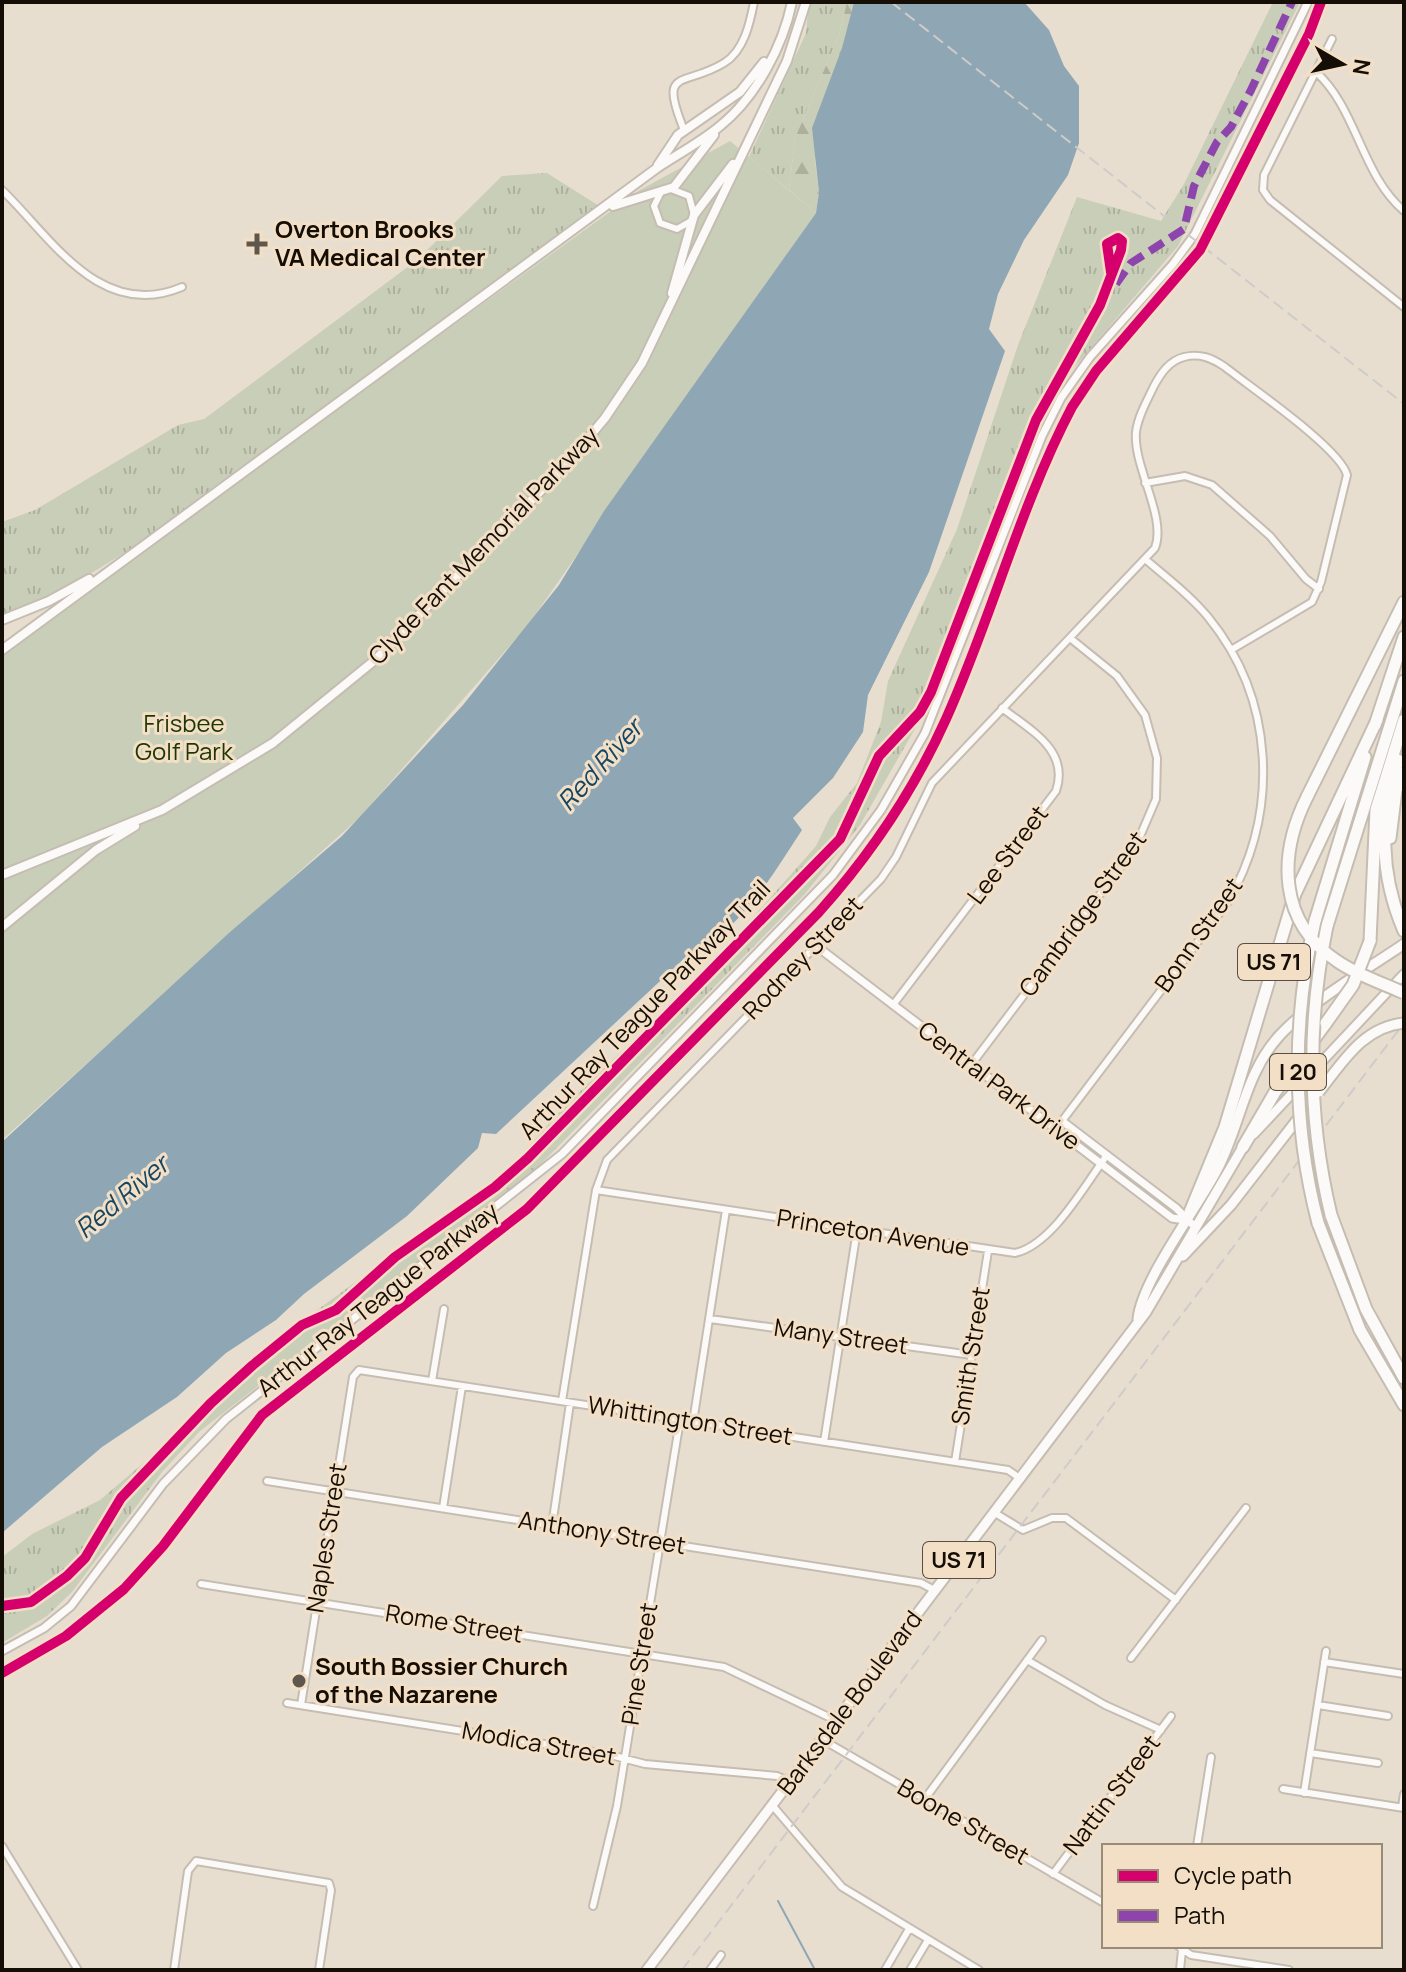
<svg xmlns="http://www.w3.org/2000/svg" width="1406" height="1972" font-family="Manrope,sans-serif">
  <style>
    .grass { fill: url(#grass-tufts) }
    .forest { fill: url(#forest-firs) }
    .park { fill: #c9ceb8 }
    .water { fill: #8fa7b4 }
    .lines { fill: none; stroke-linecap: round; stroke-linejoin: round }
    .stream { stroke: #8fa7b4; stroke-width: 2 }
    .minor-casing { stroke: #c5bdb2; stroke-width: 10 }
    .tertiary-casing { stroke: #c5bdb2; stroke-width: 11 }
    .secondary-casing { stroke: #c5bdb2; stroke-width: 12 }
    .primary-casing { stroke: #c5bdb2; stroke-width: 13 }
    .motorway-casing { stroke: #c5bdb2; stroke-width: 15 }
    .minor { stroke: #fcfaf8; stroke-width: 6 }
    .tertiary { stroke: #fcfaf8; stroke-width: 7 }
    .secondary { stroke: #fcfaf8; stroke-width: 8 }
    .primary { stroke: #fcfaf8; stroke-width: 9 }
    .motorway { stroke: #fcfaf8; stroke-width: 11 }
    .rail { stroke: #cecbc8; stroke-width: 2; stroke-dasharray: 12 6; stroke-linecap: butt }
    .primary-bridge-casing { stroke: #c5bdb2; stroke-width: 13; stroke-linecap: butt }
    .motorway-bridge-casing { stroke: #c5bdb2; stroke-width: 15; stroke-linecap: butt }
    .primary-bridge { stroke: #fcfaf8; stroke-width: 9 }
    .motorway-bridge { stroke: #fcfaf8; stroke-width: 11 }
    .quiet { stroke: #8e44ad; stroke-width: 8; stroke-dasharray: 16 8; stroke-linecap: butt }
    .cycleway-casing { stroke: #f3dfc6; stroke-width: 15 }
    .cycleway { stroke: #d6006c; stroke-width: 10 }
    .poi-dot { fill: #5e574d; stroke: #f3dfc6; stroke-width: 3 }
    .labels { text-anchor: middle; stroke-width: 6; stroke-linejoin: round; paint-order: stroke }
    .shield { fill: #f3dfc6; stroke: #574d40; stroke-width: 2 }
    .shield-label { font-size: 22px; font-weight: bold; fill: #140e06 }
    .poi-label { font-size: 24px; font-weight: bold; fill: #140e06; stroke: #f3dfc6; text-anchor: start }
    .street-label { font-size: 24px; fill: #140e06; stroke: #f3dfc6 }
    .park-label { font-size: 24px; fill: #1e3700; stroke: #f3dfc6 }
    .water-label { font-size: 26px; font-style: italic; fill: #154662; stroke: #f3dfc6 }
  </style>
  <defs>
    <pattern id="grass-tufts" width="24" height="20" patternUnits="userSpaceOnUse" patternTransform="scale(2)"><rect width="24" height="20" fill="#c9ceb8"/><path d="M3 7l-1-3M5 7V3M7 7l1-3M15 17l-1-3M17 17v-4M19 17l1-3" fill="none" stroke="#acb09d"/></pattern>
    <pattern id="forest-firs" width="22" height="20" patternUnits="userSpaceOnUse" patternTransform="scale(2)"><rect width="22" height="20" fill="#c9ceb8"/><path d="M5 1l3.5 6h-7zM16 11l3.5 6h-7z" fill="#acb09d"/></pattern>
  </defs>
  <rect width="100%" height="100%" fill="#e8ded0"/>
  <!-- grass -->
  <path class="grass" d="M809,2h38l-8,33 -44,103 -6,52 -40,-33 57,-124z
    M1273,2h27l-122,244 -118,138 -32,67 -100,255 -68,119 -56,70 -266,272 -339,265 -37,40 -90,120 -25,24 -45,27v-86l30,-23 68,-34 61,-52 110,-104 237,-174 55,-62 149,-144 104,-118 14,-29 27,-34 24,-61 7,-41 69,-152 61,-184 59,-148 84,24 23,-37z
    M547,173l57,36 -456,329 -82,51 -64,26v-93l33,-12 143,-85 26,-6 213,-159 85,-84z"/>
  <!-- forest -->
  <path class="forest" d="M847,2h7l-39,158 4,32 -3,21 -27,-23 6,-52 44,-103z"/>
  <!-- park -->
  <path class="park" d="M730,141l86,72 -288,412 -167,191 -359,324v-489l638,-461z"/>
  <!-- water -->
  <path class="water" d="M854,2h170l25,28 15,36 15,20v57l-11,32 -44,65 -26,54 -9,35 16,22 -76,221 -61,123 -5,37 -30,46 -40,40 9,12c-30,46 -63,103 -115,126l-191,178 -14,-1 -4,15 -71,68 -103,78 -28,26 -50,33 -49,44 -75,50 -100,86v-391l228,-210 112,-96 121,-131 96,-120 45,-74 212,-298 3,-21 -7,-64 30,-80z"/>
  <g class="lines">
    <!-- stream -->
    <path class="stream" d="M778,1901l37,69"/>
    <defs>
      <path id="minor" d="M1332,39l-68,136 -1,15 7,10 134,107
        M1316,72c41,37 45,102 88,139
        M684,130c-26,-64 -1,-42 40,-67 20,-12 26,-40 30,-61
        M671,189l18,7 5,19
        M2,190c48,46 98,132 180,97
        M661,192l-7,14 6,17 17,6 14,-8
        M1145,483l40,-7 27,9 58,51 36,43 13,10
        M893,1005l163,-214c14,-41 -26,-61 -54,-83
        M971,1065l164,-217 21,-49 1,-41 -12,-43 -28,-39 -47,-38
        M1062,1121l166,-219c52,-91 47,-203 -20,-285 -18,-22 -41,-39 -63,-58
        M596,1190l419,63c37,-8 70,-68 92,-98
        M710,1319l262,36
        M432,1381l12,-72
        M562,1401l34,-211 11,-30 274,-281 15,-22 36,-74 223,-235c12,-31 -22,-81 -19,-116 2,-16 11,-31 18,-46 7,-13 15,-25 30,-29 16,-4 28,1 41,10 25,20 115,81 122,108l-26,107 -9,20 -81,48
        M693,1422l33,-212
        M824,1442l33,-212
        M955,1462l33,-211
        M267,1481l654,102 15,8
        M443,1508l19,-122
        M995,1513l28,17 29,-12h14l110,82
        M552,1526l18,-123
        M201,1584l523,83 113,54
        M1131,1658l115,-150
        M1027,1660l78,45 56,25
        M1324,1662l80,12
        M287,1703l320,51 38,10 132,12 13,6
        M301,1705l52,-328 6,-7 649,100 13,9
        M1318,1705l70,11
        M823,1740l281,163
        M1310,1753l68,10
        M1283,1789l121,19
        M1304,1793l22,-142
        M924,1800l118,-160
        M772,1805l70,82 137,83
        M1402,1807l2,-13
        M2,1846l76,124
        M1197,1846l14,-89
        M1053,1874l118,-158
        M593,1906l24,-100 63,-386
        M1178,1946l13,9 98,15
        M174,1970l14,-99 8,-10 133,22 2,7 -12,80
        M710,1970l11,-15
        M885,1970l24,-41
        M910,1970l18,-30
        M1180,1970l2,-20"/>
      <path id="tertiary" d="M815,945l357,273 13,2
        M1056,1129l6,-8 114,87 19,19
        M2,1651l42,-23 27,-22 92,-122 63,-65 336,-265 271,-279 48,-65 44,-77 117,-297 19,-38 29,-41 83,-93 22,-30 113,-232
        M2,1673l64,-37 58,-47 39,-43 99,-131 265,-206 292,-297c52,-58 95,-122 127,-193 46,-102 74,-213 126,-312l24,-36 104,-121 109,-216 12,-32"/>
      <path id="secondary" d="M658,165l20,-30 62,-43 24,-30
        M613,206l61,-19 40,-52
        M672,293l22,-78 39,-51
        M2,620l47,-19 40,-22
        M2,650l655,-482c21,-14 44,-26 63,-42 36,-29 63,-80 72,-124
        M2,875l160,-65 111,-67 102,-83 190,-194 40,-48 37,-55 145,-302 19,-59
        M2,927l94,-77 39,-24
        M1254,1134l150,-160"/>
      <path id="primary" d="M1183,1256l48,-51 83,-107
        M1138,1319c4,-40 61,-113 80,-151 23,-45 27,-95 62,-133 34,-36 83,-63 124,-91
        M647,1970l499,-658 97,-165"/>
      <path id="motorway" d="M1375,725l29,-88
        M1398,760c-18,59 -19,113 6,171
        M1307,797l97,-195
        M1390,838l6,-48 8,-17
        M1315,921l50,-164
        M1327,926l77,-245
        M1370,941l6,-131 28,-90
        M1243,1147l32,-55 51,-69
        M1190,1212l35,-85 70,-233 82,-174
        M1331,1215l35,94 38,69
        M1318,1223l42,107 44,75"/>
    </defs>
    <!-- minor casing -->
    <use href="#minor" class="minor-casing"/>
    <!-- tertiary casing -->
    <use href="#tertiary" class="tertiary-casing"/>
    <!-- secondary casing -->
    <use href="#secondary" class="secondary-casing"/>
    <!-- primary casing -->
    <use href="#primary" class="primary-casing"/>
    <!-- motorway casing -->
    <use href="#motorway" class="motorway-casing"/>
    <!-- minor -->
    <use href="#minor" class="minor"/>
    <!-- tertiary -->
    <use href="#tertiary" class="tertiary"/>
    <!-- secondary -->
    <use href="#secondary" class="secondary"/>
    <!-- primary -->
    <use href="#primary" class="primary"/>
    <!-- motorway -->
    <use href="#motorway" class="motorway"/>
    <!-- rail -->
    <path class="rail" d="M891,2l513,402
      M682,1970l722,-947"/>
    <defs>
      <path id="primary-bridge" d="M1319,1092c24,-30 44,-65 85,-69"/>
      <path id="motorway-bridge" d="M1307,797c-29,58 -29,125 30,164 20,14 45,22 67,32
        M1315,921c-23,99 -23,203 3,302
        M1327,926c-20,96 -19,193 4,289
        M1326,1023l27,-38 17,-44"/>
    </defs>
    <!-- primary-bridge casing -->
    <use href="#primary-bridge" class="primary-bridge-casing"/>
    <!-- motorway-bridge casing -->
    <use href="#motorway-bridge" class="motorway-bridge-casing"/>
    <!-- primary-bridge -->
    <use href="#primary-bridge" class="primary-bridge"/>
    <!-- motorway-bridge -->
    <use href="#motorway-bridge" class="motorway-bridge"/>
    <!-- quiet -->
    <path class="quiet" d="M1116,284l15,-21 53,-34 10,-43 23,-44 14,-15 20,-37 41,-88"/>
    <defs>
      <path id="cycleway" d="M2,1606l29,-4 36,-26 18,-18 36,-60 90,-95 42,-38 49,-40 34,-15 59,-53 100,-70 33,-29 312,-319 39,-83 41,-44 11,-20 105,-272 64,-115 21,-55 1,-9 -4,-3 -11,6 4,28
        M2,1673l64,-37 58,-47 39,-43 99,-131 265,-206 292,-297c52,-58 95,-122 127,-193 46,-102 74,-213 126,-312l24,-36 104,-121 109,-216 12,-32"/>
    </defs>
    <!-- cycleway casing -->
    <use href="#cycleway" class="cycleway-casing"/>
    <!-- cycleway -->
    <use href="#cycleway" class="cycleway"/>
  </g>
  <!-- markers -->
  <g class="poi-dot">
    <path d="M253 232h8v8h8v8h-8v8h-8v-8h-8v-8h8z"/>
    <circle cx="299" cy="1681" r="8"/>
  </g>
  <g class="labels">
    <!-- shield labels -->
    <g class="shield">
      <rect x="1238" y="944" width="72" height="36" rx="6"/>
      <rect x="1270" y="1054" width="56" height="36" rx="6"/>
      <rect x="923" y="1542" width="72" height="36" rx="6"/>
    </g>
    <g class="shield-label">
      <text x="1274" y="970">US 71</text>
      <text x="1298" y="1080">I 20</text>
      <text x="959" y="1568">US 71</text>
    </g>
    <!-- poi labels -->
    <g class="poi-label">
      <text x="275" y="238">Overton Brooks<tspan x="275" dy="28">VA Medical Center</tspan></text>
      <text x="315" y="1675">South Bossier Church<tspan x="315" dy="28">of the Nazarene</tspan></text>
    </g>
    <!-- street labels -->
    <g class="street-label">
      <text transform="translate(484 546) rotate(-46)" y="8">Clyde Fant Memorial Parkway</text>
      <text transform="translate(1008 855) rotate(-53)" y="8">Lee Street</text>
      <text transform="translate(1083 914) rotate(-54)" y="8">Cambridge Street</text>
      <text transform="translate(1199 935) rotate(-55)" y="8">Bonn Street</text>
      <text transform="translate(803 958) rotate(-46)" y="8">Rodney Street</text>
      <text transform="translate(645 1010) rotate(-46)" y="8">Arthur Ray Teague Parkway Trail</text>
      <text transform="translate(999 1086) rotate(37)" y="8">Central Park Drive</text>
      <text transform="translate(873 1233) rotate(9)" y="8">Princeton Avenue</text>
      <text transform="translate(378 1300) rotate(-38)" y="8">Arthur Ray Teague Parkway</text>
      <text transform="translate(841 1337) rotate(8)" y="8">Many Street</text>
      <text transform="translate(971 1356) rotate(-81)" y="8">Smith Street</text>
      <text transform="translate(690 1421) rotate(9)" y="8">Whittington Street</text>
      <text transform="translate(602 1533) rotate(9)" y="8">Anthony Street</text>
      <text transform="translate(327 1538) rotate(-81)" y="8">Naples Street</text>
      <text transform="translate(454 1624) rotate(9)" y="8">Rome Street</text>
      <text transform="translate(640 1664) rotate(-81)" y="8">Pine Street</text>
      <text transform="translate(850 1703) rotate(-53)" y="8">Barksdale Boulevard</text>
      <text transform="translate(539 1744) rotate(10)" y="8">Modica Street</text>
      <text transform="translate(1112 1795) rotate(-53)" y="8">Nattin Street</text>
      <text transform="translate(963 1822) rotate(30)" y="8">Boone Street</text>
    </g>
    <!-- park labels -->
    <g class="park-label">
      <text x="184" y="732">Frisbee<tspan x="184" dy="28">Golf Park</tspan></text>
    </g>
    <!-- water labels -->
    <g class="water-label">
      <text transform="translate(600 765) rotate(-48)" y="9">Red River</text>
      <text transform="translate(122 1197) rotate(-40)" y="9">Red River</text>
    </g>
  </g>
  <!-- border -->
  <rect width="1406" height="1972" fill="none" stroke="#140e06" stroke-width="8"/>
  <!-- legend -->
  <rect x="1102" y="1844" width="280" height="104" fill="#f3dfc6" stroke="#9a8b79" stroke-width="2"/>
  <rect x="1118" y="1870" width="40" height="12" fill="#d6006c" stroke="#9a8b79" stroke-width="2"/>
  <text x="1174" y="1884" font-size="24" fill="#140e06">Cycle path</text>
  <rect x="1118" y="1910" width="40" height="12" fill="#8e44ad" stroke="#9a8b79" stroke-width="2"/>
  <text x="1174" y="1924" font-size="24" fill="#140e06">Path</text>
  <!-- north arrow -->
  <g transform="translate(1342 64) rotate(99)" stroke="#f3dfc6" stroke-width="6" paint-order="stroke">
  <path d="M0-6L14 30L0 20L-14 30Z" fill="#140e06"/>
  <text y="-12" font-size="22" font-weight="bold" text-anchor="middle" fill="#140e06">N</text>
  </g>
</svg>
